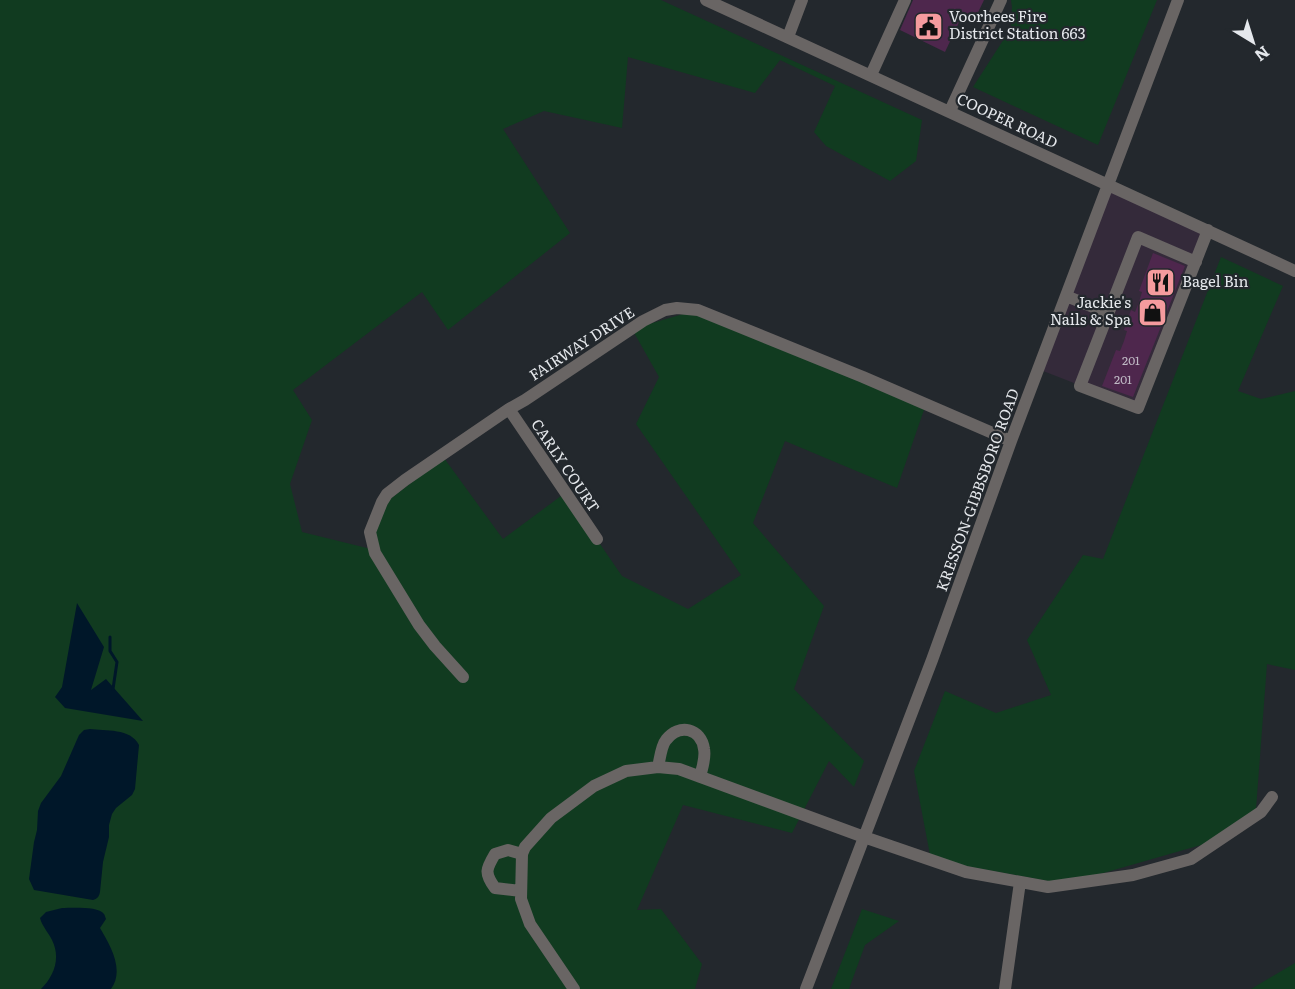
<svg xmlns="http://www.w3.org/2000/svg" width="1295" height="989" font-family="Literata,serif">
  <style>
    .commercial { fill: #342a3a }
    .green { fill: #113b20 }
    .water { fill: #001729 }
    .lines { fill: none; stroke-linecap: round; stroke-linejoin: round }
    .stream { stroke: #001729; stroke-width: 3 }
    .building { fill: #4e274d }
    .minor { stroke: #696564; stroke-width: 12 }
    .labels { text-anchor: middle; stroke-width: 4.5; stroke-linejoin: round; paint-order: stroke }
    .number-label { font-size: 12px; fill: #bfb8c4 }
    .poi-label { font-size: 15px; fill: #e5e8ec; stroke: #23282d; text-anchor: start }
    .street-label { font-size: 15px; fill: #e5e8ec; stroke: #23282d }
  </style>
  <rect width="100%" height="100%" fill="#23282d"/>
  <!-- commercial -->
  <path class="commercial" d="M1108,184l100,46 -70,178 -100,-39z"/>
  <!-- green -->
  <path class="green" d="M0,0h661l261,120 -6,41 -26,20 -64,-35 -12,-14 21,-46 -55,-26 -25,33 -127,-36 -6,71 -78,-17 -41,18 67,104 -122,97 -26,-38 -129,98 19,30 -22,64 12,48 69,17 11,-44 62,-47 59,81 62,-46 57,83 66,33 53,-34 -105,-151 23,-47 -27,-48 68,-20 226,95 -29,84 -112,-47 -32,82 71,83 -30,83 70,72 -10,26 -25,-26 -37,72 -109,-28 -46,105 24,-1 41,55 -7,25h-695z
    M1011,0h146l-59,145 -125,-58 38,-59 1,-21z
    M1221,257l62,29 -45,105 23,8 34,-8v279l-28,-6 -11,145 -41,32 -150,43 -134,-24 -17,-89 31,-80 51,22 55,-18 -24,-55 56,-85 20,4z
    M862,909l37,12 -34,24 -16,44h-18z
    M1295,963v26h-44z"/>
  <!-- water -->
  <path class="water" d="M77,603l27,44 -13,43 15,-11 37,42 -78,-13 -10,-11 7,-10z
    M90,729c15,2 41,-1 49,16l-4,44 -3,6 -16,13 -4,6 -3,11v12l-6,25 -3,30c-1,5 -3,7 -7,8l-59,-10 -5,-11 5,-37 3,-12 1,-19 3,-8 20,-27 18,-41 5,-5z
    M62,908c9,0 37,-2 42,6 1,1 1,3 2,5l-6,9c10,17 25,42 11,61h-70c13,-13 20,-31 11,-49 -4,-8 -10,-14 -12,-22l6,-6z"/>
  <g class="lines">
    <!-- stream -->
    <path class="stream" d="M110,637v14l7,11 -4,27"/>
  </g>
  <!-- building -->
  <path class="building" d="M913,0h71l-11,23 -12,-5 -16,34 -45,-22z
    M1153,253l32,13 -52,131 -31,-11 14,-36 4,1 4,-10 3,-10 -3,-1 7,-20 4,2 4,-10 3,-10 -3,-1z"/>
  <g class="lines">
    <!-- minor -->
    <path class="minor" d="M706,0l589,271
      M788,37l14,-37
      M871,75l34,-75
      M950,111l51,-111
      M1196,262l-58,-25 -58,149 58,22 70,-178
      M1066,296l42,17
      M509,409l88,130
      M463,677l-28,-31 -16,-21 -44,-72 -5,-21 12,-30 5,-8 18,-14 104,-71 16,-9 118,-79 22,-11 12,-2 21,2 165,67 148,64
      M658,767c2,-8 3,-21 8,-27 13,-17 35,-12 38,9 2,9 -2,19 -4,28
      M521,891l-26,-3c-11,-15 -9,-19 0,-34l13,-4 14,4
      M574,989l-44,-65 -9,-25 1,-45 3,-7 26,-29 43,-32 32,-15 32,-4 21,2 185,68 102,35 82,15 85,-12 58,-16 70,-47 11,-15
      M806,989l126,-329 79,-219 167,-441
      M1005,989l15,-107"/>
  </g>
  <!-- icons -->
  <defs>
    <symbol id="civic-square" viewBox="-11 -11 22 22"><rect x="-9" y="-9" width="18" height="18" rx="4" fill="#f59b9e" stroke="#23282d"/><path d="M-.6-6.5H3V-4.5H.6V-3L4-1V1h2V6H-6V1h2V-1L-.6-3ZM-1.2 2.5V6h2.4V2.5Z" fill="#111"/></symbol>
    <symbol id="restaurant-square" viewBox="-11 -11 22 22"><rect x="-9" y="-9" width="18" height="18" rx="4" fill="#f59b9e" stroke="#23282d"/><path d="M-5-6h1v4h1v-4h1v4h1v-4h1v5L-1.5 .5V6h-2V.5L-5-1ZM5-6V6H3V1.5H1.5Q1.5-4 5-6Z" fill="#111"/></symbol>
    <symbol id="shop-square" viewBox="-11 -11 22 22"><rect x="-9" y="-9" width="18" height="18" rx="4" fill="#f59b9e" stroke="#23282d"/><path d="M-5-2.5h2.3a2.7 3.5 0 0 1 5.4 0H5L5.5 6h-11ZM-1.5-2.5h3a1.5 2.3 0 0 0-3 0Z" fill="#111"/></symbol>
  </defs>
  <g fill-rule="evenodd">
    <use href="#civic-square" x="912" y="10" width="33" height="33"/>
    <use href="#restaurant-square" x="1144" y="266" width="33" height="33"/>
    <use href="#shop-square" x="1136" y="296" width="33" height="33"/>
  </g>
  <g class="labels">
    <!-- number labels -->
    <g class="number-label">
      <text x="1131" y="365">201</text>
      <text x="1123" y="384">201</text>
    </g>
    <!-- poi labels -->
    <g class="poi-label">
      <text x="949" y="22">Voorhees Fire<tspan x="949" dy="17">District Station 663</tspan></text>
      <text x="1182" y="287">Bagel Bin</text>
      <text x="1131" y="308" text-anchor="end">Jackie's<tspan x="1131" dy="17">Nails &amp; Spa</tspan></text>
    </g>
    <!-- street labels -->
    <g class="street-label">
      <text transform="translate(1007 121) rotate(25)" y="5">COOPER ROAD</text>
      <text transform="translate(582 344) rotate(-33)" y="5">FAIRWAY DRIVE</text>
      <text transform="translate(565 466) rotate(56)" y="5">CARLY COURT</text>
      <text transform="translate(978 490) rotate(-70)" y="5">KRESSON-GIBBSBORO ROAD</text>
    </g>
  </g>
  <!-- north arrow -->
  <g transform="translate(1253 42) rotate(142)" stroke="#23282d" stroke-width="4.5" paint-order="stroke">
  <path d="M0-4.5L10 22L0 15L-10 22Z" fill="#e5e8ec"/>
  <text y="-9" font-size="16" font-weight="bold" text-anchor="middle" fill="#e5e8ec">N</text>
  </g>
</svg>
